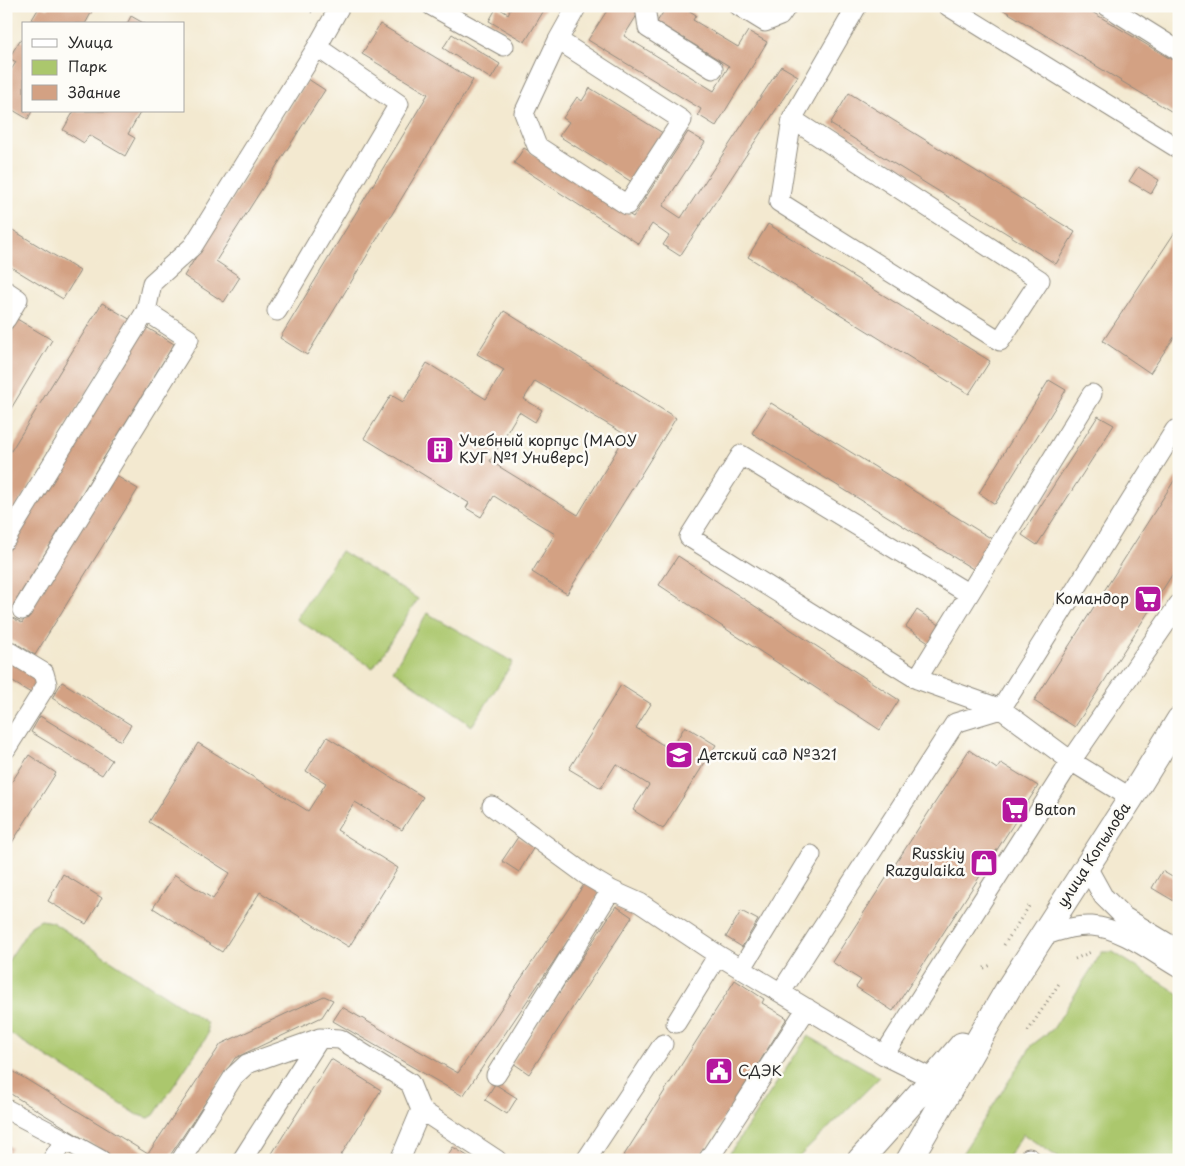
<svg xmlns="http://www.w3.org/2000/svg" width="1185" height="1166" font-family="'Playpen Sans',sans-serif">
  <style>
    .green { fill: #abc76d; stroke: #6b794c }
    .building { fill: #d3a183; fill-rule: evenodd }
    .lines { fill: none; stroke-linecap: round; stroke-linejoin: round }
    .minor-casing { stroke: #8f8a7e; stroke-width: 21 }
    .major-casing { stroke: #8f8a7e; stroke-width: 27 }
    .path { stroke: #8f8a7e; stroke-width: 3; stroke-dasharray: 1 4; stroke-linecap: butt }
    .minor { stroke: #fff; stroke-width: 19 }
    .major { stroke: #fff; stroke-width: 25 }
    .labels { text-anchor: middle; stroke-width: 5; stroke-linejoin: round; paint-order: stroke }
    .poi-label { font-size: 15px; fill: #2b2b2b; stroke: #fdfcf7; text-anchor: start }
    .street-label { font-size: 15px; fill: #2b2b2b; stroke: #fdfcf7 }
  </style>
  <rect width="100%" height="100%" fill="#fdfcf7"/>
  <filter id="ink" filterUnits="userSpaceOnUse"><feTurbulence type="fractalNoise" baseFrequency=".02" numOctaves="2"/><feDisplacementMap in="SourceGraphic" scale="10" xChannelSelector="R" yChannelSelector="G"/><feConvolveMatrix kernelMatrix="1 2 1 2 8 2 1 2 1" color-interpolation-filters="sRGB"/></filter>
  <filter id="wash" filterUnits="userSpaceOnUse"><feTurbulence type="fractalNoise" baseFrequency=".0096" numOctaves="4" result="noise"/><feDisplacementMap in="SourceGraphic" scale="20" xChannelSelector="R" yChannelSelector="G"/><feGaussianBlur stdDeviation="1.12" result="paint"/><feColorMatrix in="noise" values="0 0 0 0 0 0 0 0 0 0 0 0 0 0 0 0 0 1.4 0 .05"/><feComposite in="paint" operator="in"/></filter>
  <g filter="url(#wash)">
    <rect width="100%" height="100%" fill="#f3e9d0"/>
    <!-- green -->
    <path class="green" d="M341,551l77,48 -45,69 -77,-49z
      M427,613l86,49 -41,64 -79,-56z
      M41,920l11,2 154,100 2,11 -2,5 -52,77 -5,3 -11,-3 -132,-84v-67l25,-38z
      M1102,952h11l66,42v166h-117l-39,-26 -17,26h-48l74,-115 21,-16z
      M808,1036l72,41 -84,83h-71z"/>
    <g id="blocks">
      <!-- building -->
      <path class="building" d="M40,6l8,3 1,-3h46l-10,18h-50l-4,-3z
        M512,6l34,1 -21,35 -36,-21 8,-14 11,7z
        M610,6h19l10,6 -15,24 90,55 15,-25 -72,-44 10,-16h15l14,9 -3,5 45,27 10,-16 19,11 -51,84 -18,-11 3,-6 -113,-69z
        M997,6h85l97,58v52z
        M131,16l14,8h-18z
        M380,24l93,56 -166,275 -27,-17 148,-244 -66,-40z
        M452,34l48,30 -9,15 -48,-31z
        M20,40l4,2v69h8l-4,8 -22,-13v-28l10,-16 -7,-4z
        M781,66l17,10 -118,180 -17,-11 6,-9 -17,-12 -13,20 -125,-81 10,-15 109,69 55,-85 17,10 -42,64 18,12z
        M308,79l17,11 -109,171 24,16 -16,25 -40,-26z
        M590,88l76,47 -31,49 -76,-48 10,-14 -6,-4 14,-21 5,4z
        M849,93l226,139 -19,32 -226,-140z
        M74,111h67l-13,23 7,4 -10,18 -36,-21 -5,8 -21,-13z
        M1138,167l21,13 -8,14 -22,-13z
        M768,224l222,137 -21,33 -221,-137z
        M6,226l74,45 -17,28 -57,-35z
        M1179,226v104l-29,43 -47,-32z
        M102,303l29,17 -125,204v-65z
        M504,311l172,107 -109,176 -35,-22 23,-38 -61,-38 -13,21 -15,-9 3,-5 -105,-65 27,-43 12,7 24,-39 59,36 18,-29 -27,-16zM535,381l91,54 -48,80 -88,-54 29,-49 16,10 7,-12 -18,-11z
        M17,319l35,21 -46,77v-80z
        M146,327l28,17 -167,271 15,8 91,-149 25,15 -103,166 -29,-18v-82z
        M1049,380l17,10 -71,114 -16,-11z
        M771,403l221,136 -19,30 -221,-136z
        M1098,416l16,9 -77,120 -15,-10z
        M1179,473v91l-104,163 -41,-26z
        M678,556l221,144 -19,30 -221,-145z
        M917,610l24,16 -11,17 -24,-16z
        M6,658l34,20 -9,15 -25,-15z
        M62,682l69,43 -10,16 -69,-43z
        M621,685l30,19 -15,24 35,22 14,-24 31,19 -53,84 -30,-19 16,-25 -33,-21 -15,24 -32,-19z
        M40,716l72,44 -10,15 -71,-43z
        M327,737l96,60 -21,33 -47,-28 -18,28 61,38 -49,79 -89,-55 -38,60 -69,-44 22,-33 38,24 17,-26 -81,-51 49,-79 110,68 18,-28 -20,-12z
        M969,750l28,19 4,-6 37,23 -145,225 -37,-24 5,-7 -29,-18z
        M29,755l27,18 -50,79v-61z
        M518,837l16,10 -15,25 -17,-11z
        M1162,871l17,10v13l-5,7 -22,-13z
        M63,874l39,24 -16,26 -38,-23z
        M585,883l15,10 -137,203 -130,-75 9,-14 116,66z
        M616,906l16,11 -103,157 -16,-11z
        M741,911l17,9 -16,27 -16,-10z
        M735,980l29,19 -2,4 25,15 -89,142h-77z
        M324,996l9,4 -11,17 -87,41 -68,102h-49l-112,-69v-24l142,87 73,-110z
        M331,1059l50,31 -43,70h-70z
        M495,1084l22,14 -10,16 -22,-14z
        M6,1144l6,4 -6,10z
        M453,1147l21,13h-29z"/>
    </g>
  </g>
  <g filter="url(#ink)">
    <use href="#blocks" fill-opacity="0" stroke="#8f8a7e" stroke-width="1"/>
    <g class="lines">
      <defs>
        <path id="minor" d="M432,6l72,40
          M645,6l3,22 65,41
          M739,6l26,16 15,-6 7,-10
          M948,6l231,143
          M1107,6l72,45
          M558,40l124,80 -55,85 -90,-59 -13,-33 34,-73 19,-34
          M792,119l-13,83 221,139 40,-61 -248,-161 65,-113
          M6,291l12,8 -12,20
          M277,311l122,-207 -82,-57
          M6,539l140,-228 6,-28 41,-37 124,-199 23,-41
          M969,594l-228,-139 -52,82 228,142 84,30 70,52 60,37
          M22,610l167,-271 -43,-28
          M6,650l38,23 3,11 -41,65
          M917,679l175,-285
          M492,806l97,71 22,13 29,13 78,52 166,100 49,24
          M1087,867l16,29 20,20 56,34
          M1043,936c16,-5 32,-11 49,-10 30,2 61,27 87,42
          M742,968l69,-113
          M781,992l174,-269 46,-14 174,-279 4,2
          M676,1023l42,-68
          M884,1055l187,-294 108,-157
          M496,1075l115,-185
          M6,1109l59,31 -13,20
          M421,1110l76,50
          M65,1140l36,20
          M181,1160l53,-84 13,-12 73,-26
          M242,1160l78,-122 20,1 70,44 11,27 -21,50
          M586,1160l77,-116
          M708,1160l99,-152
          M1029,1160v-2l3,2"/>
        <path id="major" d="M860,1160l73,-81 29,-34
          M909,1160l99,-171 123,-191 48,-78"/>
      </defs>
      <!-- minor casing -->
      <use href="#minor" class="minor-casing"/>
      <!-- major casing -->
      <use href="#major" class="major-casing"/>
      <!-- path -->
      <path class="path" d="M303,6l12,8
        M1004,945l27,-42
        M1075,959l16,-7
        M984,968l7,-3
        M1028,1031l32,-49"/>
      <!-- minor -->
      <use href="#minor" class="minor"/>
      <!-- major -->
      <use href="#major" class="major"/>
    </g>
  </g>
  <!-- icons -->
  <defs>
    <symbol id="building-square" viewBox="-11 -11 22 22"><rect x="-9" y="-9" width="18" height="18" rx="4" fill="#b5179e" stroke="#fdfcf7"/><path d="M-4-6H4V6H1V3H-1V6H-4ZM-2.5-4.3h1.7v1.8h-1.7ZM.8-4.3h1.7v1.8H.8ZM-2.5-1h1.7V.8h-1.7ZM.8-1h1.7V.8H.8Z" fill="#fff"/></symbol>
    <symbol id="supermarket-square" viewBox="-11 -11 22 22"><rect x="-9" y="-9" width="18" height="18" rx="4" fill="#b5179e" stroke="#fdfcf7"/><path d="M-6-5.5h2.5l.6 2H6L4.5 2H-2.5L-4.4-4H-6ZM-1.5 3.2a1.3 1.3 0 1 0 .1 0ZM3 3.2a1.3 1.3 0 1 0 .1 0Z" fill="#fff"/></symbol>
    <symbol id="school-square" viewBox="-11 -11 22 22"><rect x="-9" y="-9" width="18" height="18" rx="4" fill="#b5179e" stroke="#fdfcf7"/><path d="M0-5L7-2L0 1L-7-2ZM-4 1L0 2.5L4 1V4Q0 6-4 4Z" fill="#fff"/></symbol>
    <symbol id="shop-square" viewBox="-11 -11 22 22"><rect x="-9" y="-9" width="18" height="18" rx="4" fill="#b5179e" stroke="#fdfcf7"/><path d="M-5-2.5h2.3a2.7 3.5 0 0 1 5.4 0H5L5.5 6h-11ZM-1.5-2.5h3a1.5 2.3 0 0 0-3 0Z" fill="#fff"/></symbol>
    <symbol id="civic-square" viewBox="-11 -11 22 22"><rect x="-9" y="-9" width="18" height="18" rx="4" fill="#b5179e" stroke="#fdfcf7"/><path d="M-.6-6.5H3V-4.5H.6V-3L4-1V1h2V6H-6V1h2V-1L-.6-3ZM-1.2 2.5V6h2.4V2.5Z" fill="#fff"/></symbol>
  </defs>
  <g fill-rule="evenodd">
    <use href="#building-square" x="424" y="434" width="32" height="32"/>
    <use href="#supermarket-square" x="1132" y="583" width="32" height="32"/>
    <use href="#school-square" x="663" y="739" width="32" height="32"/>
    <use href="#supermarket-square" x="999" y="794" width="32" height="32"/>
    <use href="#shop-square" x="968" y="847" width="32" height="32"/>
    <use href="#civic-square" x="703" y="1055" width="32" height="32"/>
  </g>
  <g class="labels">
    <!-- poi labels -->
    <g class="poi-label">
      <text x="459" y="446">Учебный корпус (МАОУ<tspan x="459" dy="17">КУГ №1 Универс)</tspan></text>
      <text x="1129" y="604" text-anchor="end">Командор</text>
      <text x="698" y="760">Детский сад №321</text>
      <text x="1034" y="815">Baton</text>
      <text x="965" y="859" text-anchor="end">Russkiy<tspan x="965" dy="17">Razgulaika</tspan></text>
      <text x="738" y="1076">СДЭК</text>
    </g>
    <!-- street labels -->
    <g class="street-label">
      <text transform="translate(1094 855) rotate(-57)" y="5">улица Копылова</text>
    </g>
  </g>
  <!-- margin -->
  <rect width="1185" height="1166" fill="none" stroke="#fdfcf7" stroke-width="25"/>
  <!-- legend -->
  <rect x="22" y="22" width="162" height="90" fill="#fdfcf7" stroke="#a9a8a5"/>
  <rect x="32" y="39" width="25" height="8" fill="#ffffff" stroke="#a9a8a5"/>
  <text x="68" y="48" font-size="15" fill="#2b2b2b">Улица</text>
  <rect x="32" y="60" width="25" height="15" fill="#abc76d" stroke="#a9a8a5"/>
  <text x="68" y="72" font-size="15" fill="#2b2b2b">Парк</text>
  <rect x="32" y="85" width="25" height="15" fill="#d3a183" stroke="#a9a8a5"/>
  <text x="68" y="98" font-size="15" fill="#2b2b2b">Здание</text>
</svg>
